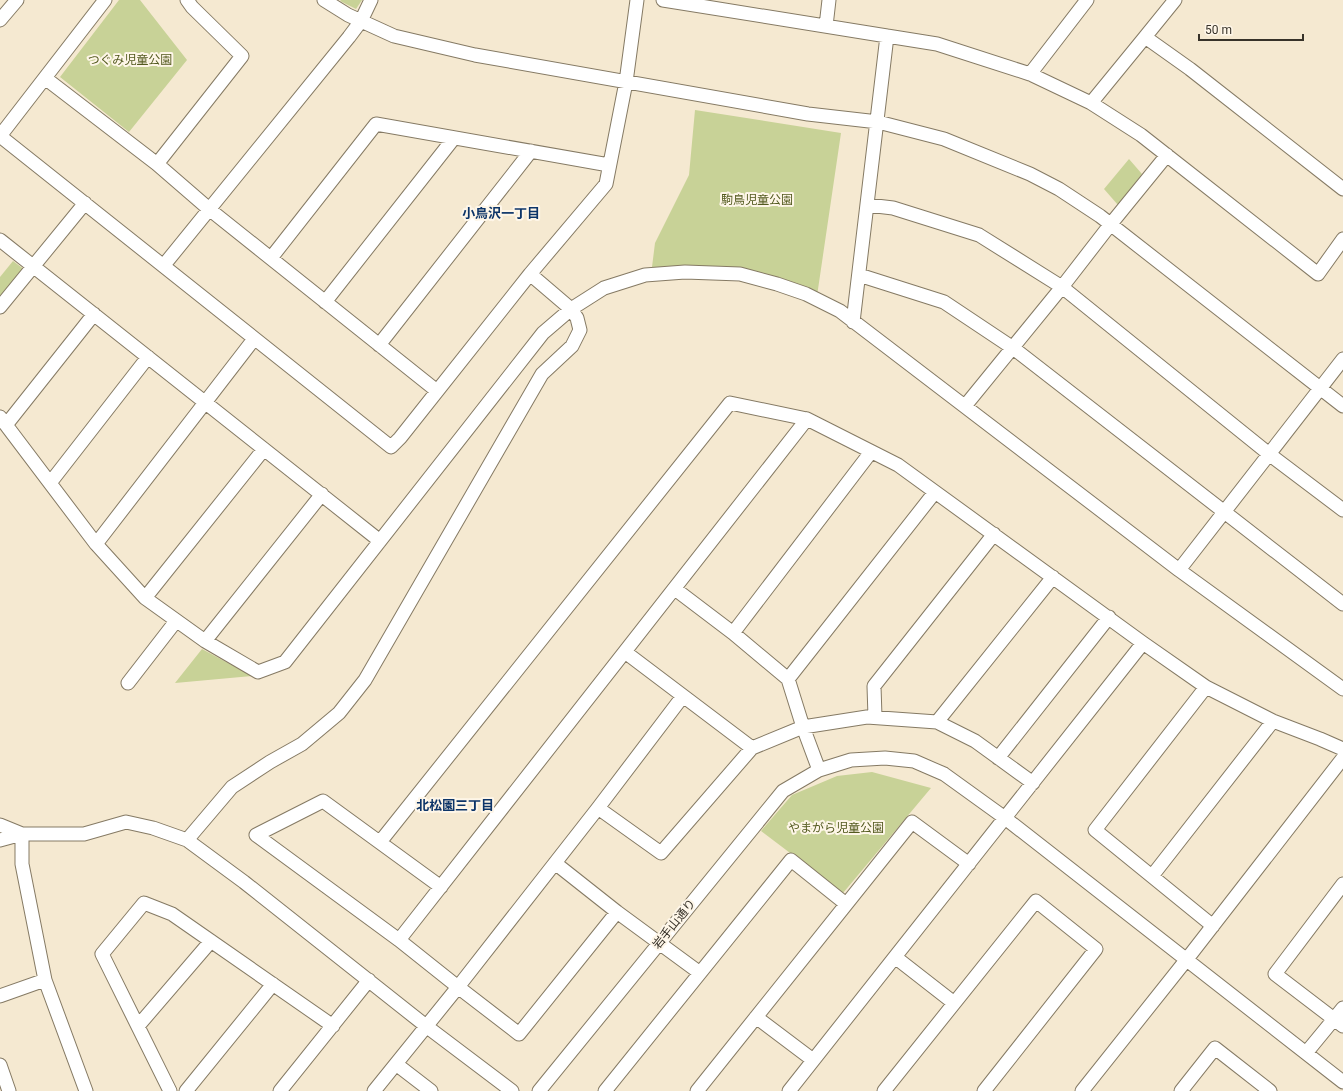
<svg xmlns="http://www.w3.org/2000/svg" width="1343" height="1091" font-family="Roboto,'Noto Sans JP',sans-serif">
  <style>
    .green { fill: #c8d297 }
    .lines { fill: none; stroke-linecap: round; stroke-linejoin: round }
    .minor-casing { stroke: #857a64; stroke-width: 15 }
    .minor { stroke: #fff; stroke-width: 13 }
    .labels { text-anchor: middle; stroke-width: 4; stroke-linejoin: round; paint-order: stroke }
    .park-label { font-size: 12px; fill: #535a1f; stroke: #fef6e8 }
    .street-label { font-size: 12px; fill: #373229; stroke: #fef6e8 }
    .neighbourhood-label { font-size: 13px; font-weight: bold; fill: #0c3468; stroke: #fef6e8 }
  </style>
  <rect width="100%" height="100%" fill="#f5e9d1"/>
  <!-- green -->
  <path class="green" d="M119,0h21l47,60 -58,72 -69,-55z
    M341,0h21l-6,9 -16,-8z
    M695,110l146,23 -24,163 -129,-29h-36l3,-24 34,-68z
    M1129,159l13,15 -24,31 -14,-16z
    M13,261l12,9 -25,37v-30z
    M202,649l50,27 -77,7z
    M872,772l59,16 -88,105 -82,-62 31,-36 45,-19z"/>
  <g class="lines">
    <defs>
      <path id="minor" d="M187,0l5,7 50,49 -85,108 52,45 228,182
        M324,0l24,15 46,21 81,19 333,59 70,8 66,17 86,35 29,15 41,27 243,190
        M663,0l224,36
        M0,20l17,-20
        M826,26l3,-26
        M1145,37l30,-37
        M1030,74l57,-74
        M45,78l112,86
        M1091,103l50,32 177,139 25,-35
        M0,136l391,311 9,-9 130,-164 76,-90 20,-102 11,-82
        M0,136l105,-136
        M868,205l25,3 86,27 83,52 207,167 74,56
        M0,240l380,301
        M271,258l105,-134 233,41
        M164,265l185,-228 12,-16 10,-21
        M859,275l85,27 69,46 330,256
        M325,302l129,-164
        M0,307l85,-104
        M853,322l34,-286 50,8 93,30 61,29 54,-66 45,32 153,120
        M379,345l152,-194
        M965,406l97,-119 48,-62 57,-70
        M0,417l96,127 158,-205
        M6,425l88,-111
        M50,483l98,-126
        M96,544l49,54 60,43 53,31 27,-10 258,-329 28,-24 33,-21 41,-13 40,-3 55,2 37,10 29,10 34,17 339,259 164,-211
        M1179,570l164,119
        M675,589l58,44 55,46 15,48 16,43
        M145,598l119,-149
        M733,633l138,-181
        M205,641l117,-147
        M625,652l127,96
        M788,679l147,-187
        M128,683l48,-62
        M1206,687l-111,143 118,96
        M875,717l-1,-31 120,-152
        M937,722l116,-145
        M998,758l111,-141
        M598,808l63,45 91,-105 51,-21 64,-10 70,5 38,19 58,42
        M0,825l22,9h62l42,-12 27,6 34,12 57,42 182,144 86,65
        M0,840l22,-6v30l23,116 41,111
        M187,840l45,-53 38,-25 32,-18 37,-31 26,-33 177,-306 30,-28 8,-16 -3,-12 -6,-9 -41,-35
        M380,842l350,-439 77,16
        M555,863l62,49 83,61
        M1152,876l121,-155
        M1343,884l-68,90 68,52
        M617,912l-98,122 -61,-47 140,-179 85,-112
        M399,940l-143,-105 67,-34 118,86
        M895,957l59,46
        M0,996l45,-16
        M756,1017l57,43
        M138,1026l73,-85
        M1306,1053l37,-45
        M396,1064l35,27
        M0,1065l9,26
        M170,1091l-68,-137 42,-51 28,11 161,112
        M186,1091l87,-107
        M280,1091l89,-111
        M374,1091l84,-104 -59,-47 408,-521 91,46 245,178 63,44 67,34 47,18 23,10
        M539,1091l244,-300 36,-21 32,-10 34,-2 29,3 30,13 61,44 338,264
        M605,1091l186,-231 55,44
        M697,1091l215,-269 57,42
        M789,1091l354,-448
        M884,1091l152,-190 60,48 -112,142
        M1082,1091l105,-132 156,-201
        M1181,1091l34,-43 55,43"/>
    </defs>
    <!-- minor casing -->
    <use href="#minor" class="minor-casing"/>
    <!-- minor -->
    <use href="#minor" class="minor"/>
  </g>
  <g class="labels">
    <!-- park labels -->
    <g class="park-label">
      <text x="130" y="64">つぐみ児童公園</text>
      <text x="757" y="204">駒鳥児童公園</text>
      <text x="836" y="832">やまがら児童公園</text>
    </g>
    <!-- street labels -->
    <g class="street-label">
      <text transform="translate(674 924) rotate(-51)" y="4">岩手山通り</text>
    </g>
    <!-- neighbourhood labels -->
    <g class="neighbourhood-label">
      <text x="501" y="218">小鳥沢一丁目</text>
      <text x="455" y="810">北松園三丁目</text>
    </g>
  </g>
  <!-- scale -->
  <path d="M1199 34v6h104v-6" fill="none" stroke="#373229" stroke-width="2"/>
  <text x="1205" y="34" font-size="12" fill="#373229" stroke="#fef6e8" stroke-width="3" paint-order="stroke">50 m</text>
</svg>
